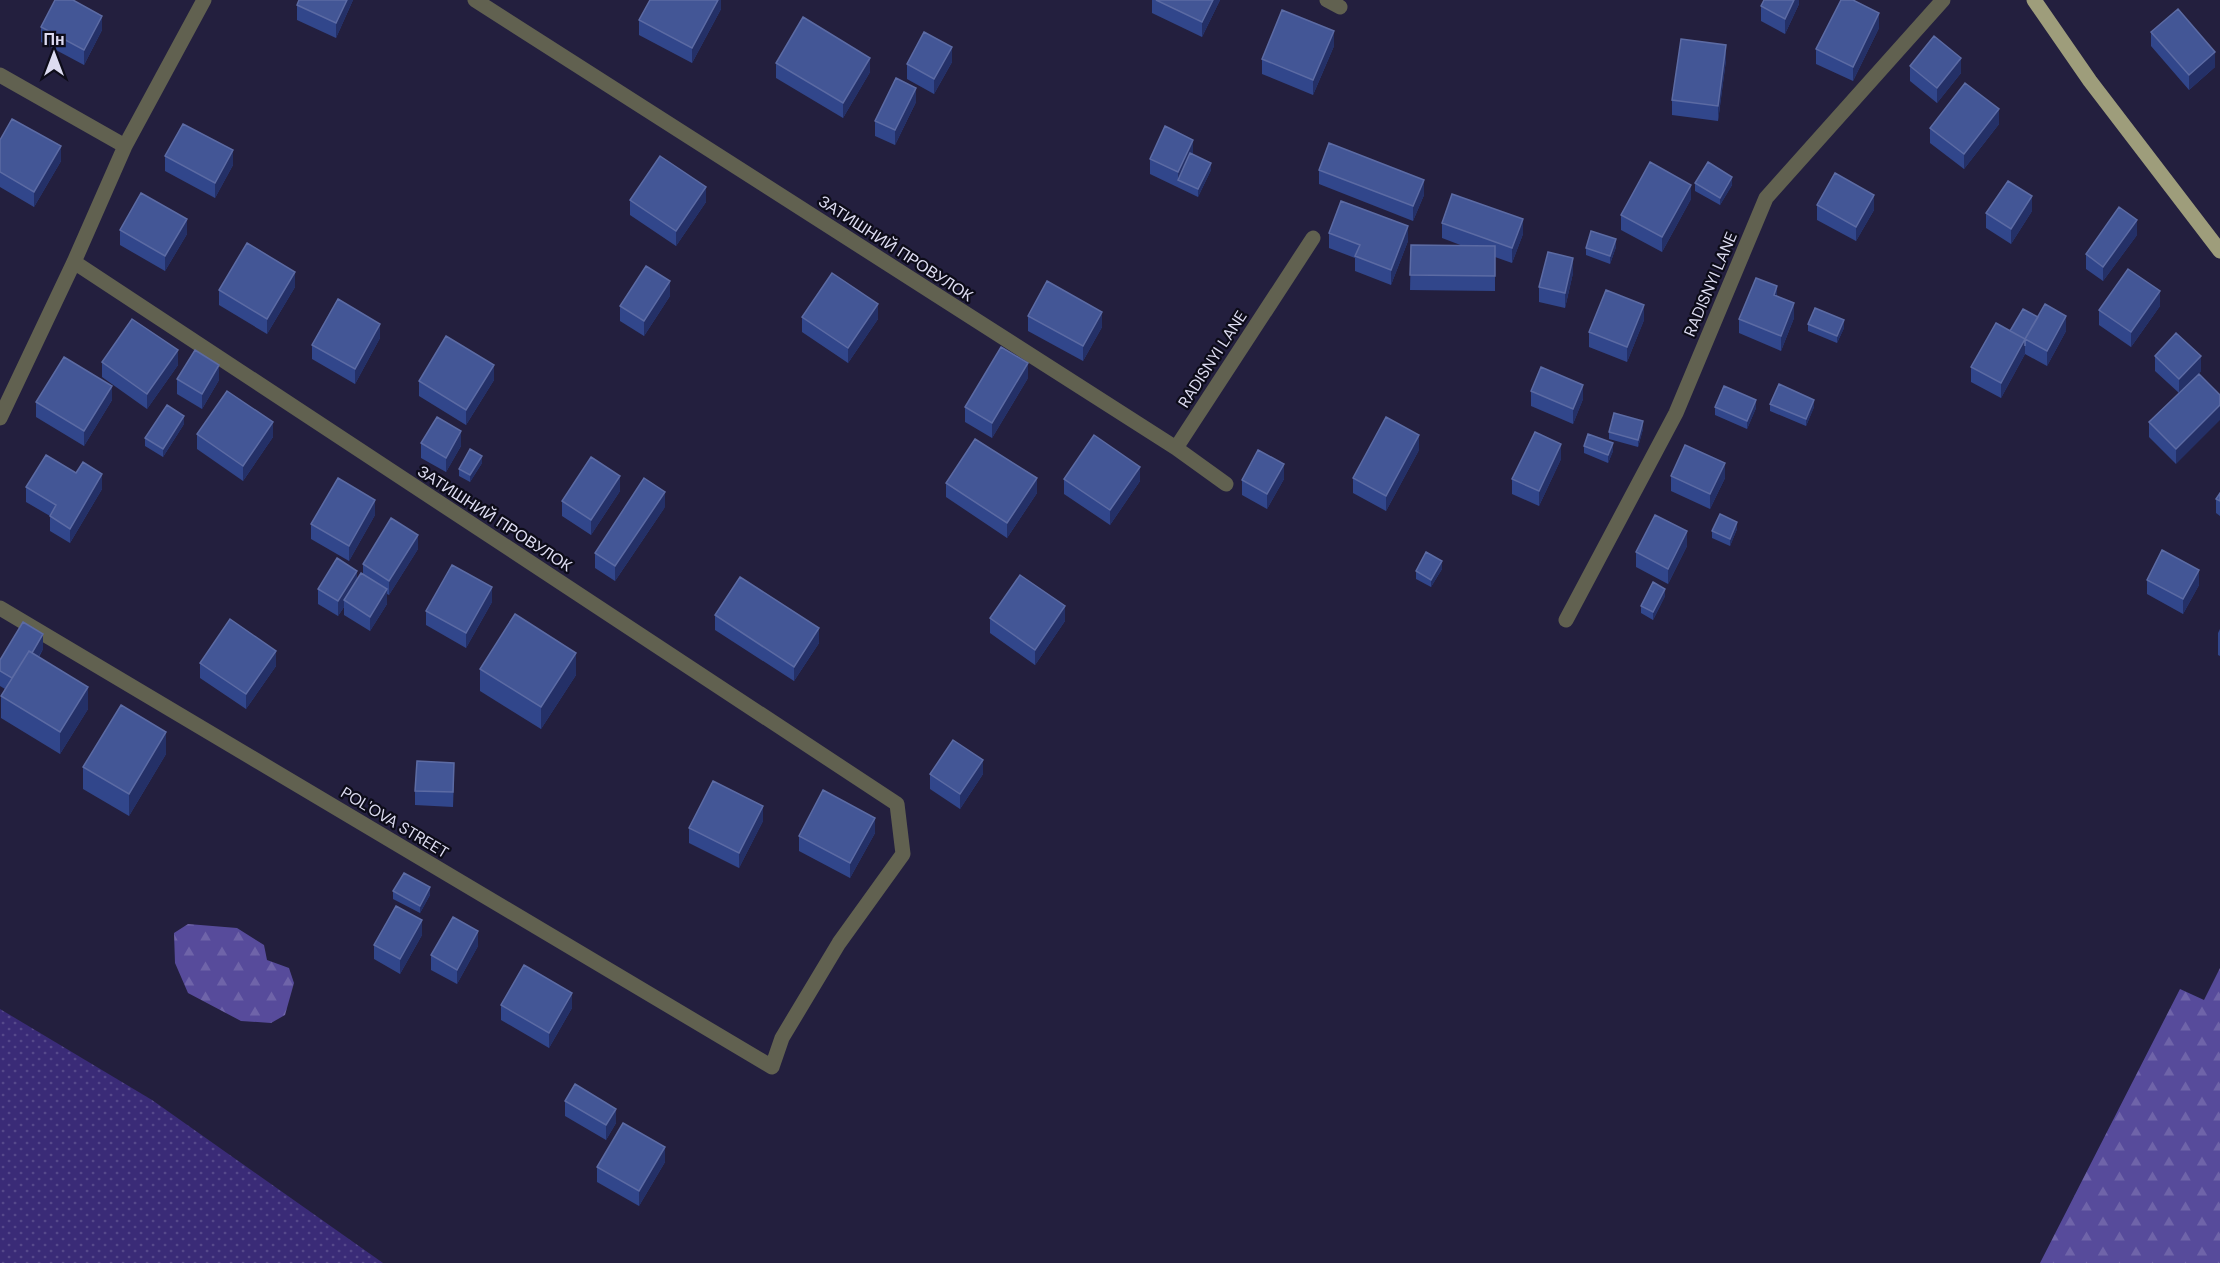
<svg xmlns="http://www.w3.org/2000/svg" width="2220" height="1263" font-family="'DM Sans',sans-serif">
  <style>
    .grass { fill: url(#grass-dots) }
    .forest { fill: url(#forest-firs) }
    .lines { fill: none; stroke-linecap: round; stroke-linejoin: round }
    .minor { stroke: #616150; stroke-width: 15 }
    .major { stroke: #9e9d7b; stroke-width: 15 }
    .wall { fill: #31468b }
    .shaded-wall { fill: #243067 }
    .building { fill: #435696; stroke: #5c6ba4; stroke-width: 1.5 }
    .labels { text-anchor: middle; stroke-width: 4.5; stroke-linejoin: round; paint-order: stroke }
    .street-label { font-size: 16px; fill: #dddcf1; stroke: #0d0c19 }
  </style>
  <defs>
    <pattern id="grass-dots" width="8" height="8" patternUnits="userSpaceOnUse" patternTransform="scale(1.5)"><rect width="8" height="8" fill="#3a2b77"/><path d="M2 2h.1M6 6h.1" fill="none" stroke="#56498b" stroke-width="1.8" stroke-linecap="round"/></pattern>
    <pattern id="forest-firs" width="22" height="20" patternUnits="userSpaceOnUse" patternTransform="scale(1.5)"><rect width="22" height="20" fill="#574b9b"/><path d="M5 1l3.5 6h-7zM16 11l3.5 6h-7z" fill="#6f64a9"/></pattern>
  </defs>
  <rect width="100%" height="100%" fill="#231f3e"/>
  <!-- grass -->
  <path class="grass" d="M0,1009l152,91 231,163h-383z"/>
  <!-- forest -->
  <path class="forest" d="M188,924l49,4 27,17 3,15 22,8 5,15 -9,32 -14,8 -30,-2 -53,-28 -13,-30 -1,-30z
    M2220,968v295h-180l140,-274 24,11z"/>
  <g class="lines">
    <!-- minor -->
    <path class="minor" d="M475,0l701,448
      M1327,0l13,7
      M0,75l125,71
      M0,418l74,-156 51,-116 79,-146
      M1226,484l-50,-36 137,-210
      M0,608l772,459 10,-29 57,-95 64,-89 -6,-50 -823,-542
      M1566,620l110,-207 90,-215 177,-198"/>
    <!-- major -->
    <path class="major" d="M2034,0l56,81 130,170"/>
  </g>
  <!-- wall -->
  <path class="wall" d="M353,0l-17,38 -39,-18v-15z
    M721,0v9l-29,54 -53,-28v-15z
    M1152,0h68l-18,37 -50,-24z
    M1799,0v4l-14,30 -24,-13v-15z
    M41,27l61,3 -18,35 -43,-23z
    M1879,28l-26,53 -37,-17v-15z
    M2151,32l64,35 -26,23 -38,-44z
    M1334,46l-21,49 -51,-21v-15z
    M1726,60l-8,61 -46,-6v-15z
    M952,62l-18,32 -27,-15v-15z
    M776,63l94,9 -27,46 -67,-40z
    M1910,66l51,7 -24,30 -27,-22z
    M916,102l-21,43 -20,-9v-15z
    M1999,124l-35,45 -34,-26v-15z
    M0,140l61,21 -27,46 -34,-20z
    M1193,155l18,15 -13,27 -48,-23v-15z
    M165,156l68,9 -18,33 -50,-27z
    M1319,170l105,25 -11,26 -94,-37z
    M1695,183l37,2 -12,20 -25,-14z
    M1691,199l-29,53 -41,-22v-15z
    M630,200l76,2 -30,44 -46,-31z
    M1817,205l57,5 -18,31 -39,-21z
    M2032,211l-21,33 -25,-16v-15z
    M1442,223l81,11 -11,29 -17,-6v34l-85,-1 1,-45 52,1 -21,-8z
    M120,230l67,4 -22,37 -45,-26z
    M1329,233l79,8 -17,44 -36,-14v-13l-26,-10z
    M2137,235l-34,46 -17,-12v-15z
    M1616,247l-6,17 -24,-9v-7z
    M1573,273l-8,35 -26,-6v-15z
    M295,287l-28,47 -48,-29v-15z
    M670,296l-26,40 -24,-15v-15z
    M1777,296l17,22 -13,33 -42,-18v-14z
    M2160,306l-29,41 -32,-22v-15z
    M1028,316l74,11 -19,34 -55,-30z
    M802,317l76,2 -30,44 -46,-31z
    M2038,317l28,14 -19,35 -22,-12 -24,44 -30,-16v-15l39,-36z
    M1644,320l-17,42 -38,-15v-15z
    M1808,324l36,4 -7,15 -29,-12z
    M380,338l-25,46 -43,-25v-14z
    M2155,356l46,15 -12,12 -13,81 -27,-27v-15l30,-29 -24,-22z
    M102,362l76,3 -31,44 -45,-32z
    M1028,378l-36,60 -27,-16v-15z
    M177,379l42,1 -17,29 -25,-15z
    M494,380l-28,45 -47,-29v-15z
    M1531,391l52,8 -10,25 -42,-18z
    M112,400l-28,46 -48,-29v-15z
    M1770,404l44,3 -8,19 -36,-15z
    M1715,407l41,1 -9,21 -32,-14z
    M184,424l-21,33 -18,-11v-8z
    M1643,429l-5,18 -29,-8v-7z
    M197,434l76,3 -30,44 -46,-32z
    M421,443l40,3 -15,26 -25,-14z
    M1584,446l29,5 -5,12 -24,-10z
    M1419,450l-33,61 -33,-18v-15z
    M1561,459l-22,47 -27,-12v-15z
    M482,463l-12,19 -11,-6v-7z
    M1671,476l54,2 -15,31 -39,-18z
    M1064,479l76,2 -30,44 -46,-31z
    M1284,479l-17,30 -25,-14v-15z
    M946,483l91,10 -30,45 -61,-41z
    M26,487l76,2 -32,54 -20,-12v-15l-24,-14z
    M620,491l-29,44 -29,-19v-15z
    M2220,493v23l-4,-3v-14z
    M665,507l-50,74 -20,-13v-15z
    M375,515l-26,46 -38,-22v-15z
    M1737,529l-7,17 -18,-8v-7z
    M1687,546l-19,38 -32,-17v-15z
    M418,549l-29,46 -2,-1v10l-17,27 -26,-16v-8l-6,9 -20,-12v-15l39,-10 6,-5v-10z
    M1442,569l-11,18 -15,-8v-8z
    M2147,580l52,5 -16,29 -36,-20z
    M1665,596l-12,24 -12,-7v-7z
    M492,602l-26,46 -40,-23v-14z
    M715,615l104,28 -25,38 -79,-51z
    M990,618l75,3 -30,44 -45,-32z
    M2220,629v27l-2,-1v-22z
    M43,649l-4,8 49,52 -28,45 -59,-36v-22l4,-7 -5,-3v-26z
    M200,663l76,3 -30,43 -46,-31z
    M480,669l96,6 -35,54 -61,-38z
    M166,754l-37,62 -46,-27v-22z
    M930,774h53l-23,35 -30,-20z
    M454,778l-1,29 -38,-2v-14z
    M763,821l-24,47 -50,-25v-15z
    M875,833l-25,45 -51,-27v-15z
    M393,891l37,4 -10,18 -27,-14z
    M422,935l-22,39 -26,-15v-14z
    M478,946l-21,38 -26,-14v-15z
    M501,1005l71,3 -23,40 -48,-28z
    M565,1101l51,22 -10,17 -41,-24z
    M665,1162l-26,44 -42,-24v-15z"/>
  <!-- shaded-wall -->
  <path class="shaded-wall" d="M347,0h6l-17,38v-15z
    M718,0h3v9l-29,54v-15z
    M1213,0h7l-18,37v-15z
    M1794,0h5v4l-14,30v-15z
    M1879,13v15l-26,53v-14z
    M102,16v14l-18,35v-15z
    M1334,31v15l-21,49v-15z
    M1726,45v15l-8,61v-15z
    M952,47v15l-18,32v-15z
    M2215,52v15l-26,23v-15z
    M870,58v14l-27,46v-15z
    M1961,58v15l-24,30v-15z
    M916,88v14l-21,43v-15z
    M1999,109v15l-35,45v-15z
    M1193,140v15l-15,25v-8z
    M61,146v15l-27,46v-15z
    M233,150v15l-18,33v-15z
    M1211,163v7l-13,27v-8z
    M1732,177v8l-12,20v-7z
    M1424,180v15l-11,26v-15z
    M1691,185v14l-29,53v-15z
    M706,187v15l-30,44v-15z
    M1874,195v15l-18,31v-14z
    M2032,196v15l-21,33v-15z
    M187,219v15l-22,37v-15z
    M1523,219v15l-11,29v-15z
    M2137,220v15l-34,46v-14z
    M1408,226v15l-17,44v-15z
    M1616,239v8l-6,17v-8z
    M1573,258v15l-8,35v-15z
    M295,272v15l-28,47v-15z
    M670,281v15l-26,40v-15z
    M1777,286v15l-3,-6z
    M2160,291v15l-29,41v-15z
    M1794,303v15l-13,33v-15z
    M878,304v15l-30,44v-15z
    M1644,305v15l-17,42v-15z
    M1102,312v15l-19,34v-15z
    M2066,316v15l-19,35v-15z
    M1844,320v8l-7,15v-7z
    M380,324v14l-25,46v-15z
    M2025,339v15l-24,44v-15z
    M178,350v15l-31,44v-15z
    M2201,356v15l-22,23v-15z
    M1028,363v15l-36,60v-15z
    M219,365v15l-17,29v-15z
    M494,365v15l-28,45v-15z
    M1583,385v14l-10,25v-15z
    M112,386v14l-28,46v-15z
    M1756,400v8l-9,21v-8z
    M1814,400v7l-8,19v-7z
    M2220,405v15l-44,44v-15z
    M184,416v8l-21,33v-8z
    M1643,421v8l-5,18v-7z
    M273,422v15l-30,44v-15z
    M461,431v15l-15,26v-14z
    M1419,435v15l-33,61v-15z
    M1613,443v8l-5,12v-8z
    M1561,444v15l-22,47v-15z
    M482,456v7l-12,19v-7z
    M1725,463v15l-15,31v-15z
    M1284,464v15l-17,30v-15z
    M1140,467v14l-30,44v-15z
    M102,474v15l-32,54v-14z
    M620,476v15l-29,44v-15z
    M1037,478v15l-30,45v-15z
    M665,492v15l-50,74v-15z
    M375,500v15l-26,46v-15z
    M1737,522v7l-7,17v-7z
    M1687,531v15l-19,38v-15z
    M418,535v14l-29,46v-14z
    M1442,561v8l-11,18v-7z
    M2199,570v15l-16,29v-15z
    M357,571v15l-13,14v7l-6,9v-15z
    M492,587v15l-26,46v-15z
    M387,589v15l-17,27v-14z
    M1665,589v7l-12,24v-8z
    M1065,606v15l-30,44v-15z
    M819,628v15l-25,38v-14z
    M43,634v15l-28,46v-15z
    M276,651v15l-30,43v-15z
    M576,653v22l-35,54v-22z
    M88,687v22l-28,45v-22z
    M166,732v22l-37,62v-22z
    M983,760v14l-23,35v-15z
    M763,806v15l-24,47v-15z
    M875,818v15l-25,45v-15z
    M430,887v8l-10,18v-7z
    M422,920v15l-22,39v-15z
    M478,931v15l-21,38v-14z
    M572,993v15l-23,40v-15z
    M616,1109v14l-10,17v-15z
    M665,1147v15l-26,44v-15z"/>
  <!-- building -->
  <path class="building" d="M55,0h18l29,16 -18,34 -43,-23z
    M299,0h48l-11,23 -39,-18z
    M650,0h68l-26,48 -53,-28z
    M1156,0h57l-11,22z
    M1764,0h30l-9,19 -24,-13z
    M1841,0h12l26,13 -26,54 -37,-18z
    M2178,9l37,43 -26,23 -38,-43z
    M1282,10l52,21 -21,49 -51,-21z
    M803,17l67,41 -27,45 -67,-40z
    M924,32l28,15 -18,32 -27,-15z
    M1934,36l27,22 -24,30 -27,-22z
    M1681,39l45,6 -8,61 -46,-6z
    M896,78l20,10 -21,42 -20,-9z
    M1965,83l34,26 -35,45 -34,-26z
    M12,119l49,27 -27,46 -34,-20v-32z
    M183,124l50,26 -18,33 -50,-27z
    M1165,126l28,14 -15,32 -28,-13z
    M1329,143l95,37 -11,26 -94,-36z
    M1190,153l21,10 -13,26 -20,-9z
    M660,156l46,31 -30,44 -46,-31z
    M1650,162l41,23 -29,52 -41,-22z
    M1708,162l24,15 -12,21 -25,-15z
    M1835,173l39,22 -18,32 -39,-22z
    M2008,181l24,15 -21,33 -25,-16z
    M141,193l46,26 -22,37 -45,-26z
    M1452,194l71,25 -11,29 -70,-25z
    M1341,201l67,25 -17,44 -36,-14 5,-11 -31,-12z
    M2119,207l18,13 -34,47 -17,-13z
    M1591,231l25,8 -6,17 -24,-8z
    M247,243l48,29 -28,47 -48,-29z
    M1411,245l84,1v30l-85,-1z
    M1548,252l25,6 -8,35 -26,-6z
    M646,266l24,15 -26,40 -24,-15z
    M2128,269l32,22 -29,41 -32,-22z
    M832,273l46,31 -30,44 -46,-31z
    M1756,278l21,8 -3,9 20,8 -13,33 -42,-17z
    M1047,281l55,31 -19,34 -55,-30z
    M1606,290l38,15 -17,42 -38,-15z
    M338,299l42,25 -25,45 -43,-24z
    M2045,304l21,12 -19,35 -22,-12z
    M1815,308l29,12 -7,16 -29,-12z
    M2023,309l15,8 -13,22v7v-7l-15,-8z
    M132,319l46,31 -31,44 -45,-32z
    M1996,323l29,16 -24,44 -30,-16z
    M2176,333l25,23 -22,23 -24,-23z
    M446,336l48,29 -28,45 -47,-29z
    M1001,347l27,16 -36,60 -27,-16z
    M195,350l24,15 -17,29 -25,-15z
    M64,357l48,29 -28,45 -48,-29z
    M1541,367l42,18 -10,24 -42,-18z
    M2199,374l21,21v10l-44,44 -27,-27z
    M1779,384l35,16 -8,19 -36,-15z
    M1724,386l32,14 -9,21 -32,-14z
    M227,391l46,31 -30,44 -46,-32z
    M167,405l17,11 -21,33 -18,-11z
    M1614,413l29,8 -5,19 -29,-8z
    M437,417l24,14 -15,27 -25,-15z
    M1386,417l33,18 -33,61 -33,-18z
    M1535,432l26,12 -22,47 -27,-12z
    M1588,434l25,9 -5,12 -24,-9z
    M1094,435l46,32 -30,43 -46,-31z
    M975,439l62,39 -30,45 -61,-40z
    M1685,445l40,18 -15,31 -39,-18z
    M470,449l12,7 -12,19 -11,-6z
    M1258,450l26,14 -17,30 -25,-14z
    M46,455l30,18 7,-11 19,12 -32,55 -20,-13 6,-11 -30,-18z
    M591,457l29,19 -29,44 -29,-19z
    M338,478l37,22 -26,46 -38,-22z
    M644,478l21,14 -50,74 -20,-13z
    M2220,493v8l-4,-2z
    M1720,514l17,8 -7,17 -18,-8z
    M1655,515l32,16 -19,38 -32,-17z
    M391,518l27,17 -29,46 -26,-17z
    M2162,550l37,20 -16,29 -36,-19z
    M1426,552l16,9 -11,19 -15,-9z
    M337,558l20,13 -19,30 -20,-12z
    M452,565l40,22 -26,46 -40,-22z
    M361,573l26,16 -17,28 -26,-17z
    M1020,575l45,31 -30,44 -45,-32z
    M740,577l79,51 -25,39 -79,-52z
    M1653,582l12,7 -12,23 -12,-6z
    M515,614l61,39 -35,54 -61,-38z
    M230,619l46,32 -30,43 -46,-31z
    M23,622l20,12 -11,19 -3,-2 -17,27 -12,-7v-11z
    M29,651l59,36 -28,45 -59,-36z
    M121,705l45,27 -37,62 -46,-27z
    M953,740l30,20 -23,34 -30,-20z
    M417,761l37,2 -1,29 -38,-1z
    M713,781l50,25 -24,47 -50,-25z
    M823,790l52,28 -25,45 -51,-27z
    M404,873l26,14 -10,19 -27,-15z
    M396,906l26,14 -22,39 -26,-14z
    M453,917l25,14 -21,39 -26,-15z
    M524,965l48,28 -23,40 -48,-28z
    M575,1084l41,25 -10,16 -41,-24z
    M623,1123l42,24 -26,44 -42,-24z"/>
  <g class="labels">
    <!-- street labels -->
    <g class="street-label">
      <text transform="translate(896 248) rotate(33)" y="6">ЗАТИШНИЙ ПРОВУЛОК</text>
      <text transform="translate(1710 284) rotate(-67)" y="6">RADISNYI LANE</text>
      <text transform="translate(1212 359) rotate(-57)" y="6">RADISNYI LANE</text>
      <text transform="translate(495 518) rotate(33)" y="6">ЗАТИШНИЙ ПРОВУЛОК</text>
      <text transform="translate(395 822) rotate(31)" y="6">POL'OVA STREET</text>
    </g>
  </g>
  <!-- north arrow -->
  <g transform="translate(54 54)" stroke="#0d0c19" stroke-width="4.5" paint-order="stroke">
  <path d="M0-4.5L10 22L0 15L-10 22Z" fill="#dddcf1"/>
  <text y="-9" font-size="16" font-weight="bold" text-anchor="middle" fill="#dddcf1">Пн</text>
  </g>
</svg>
